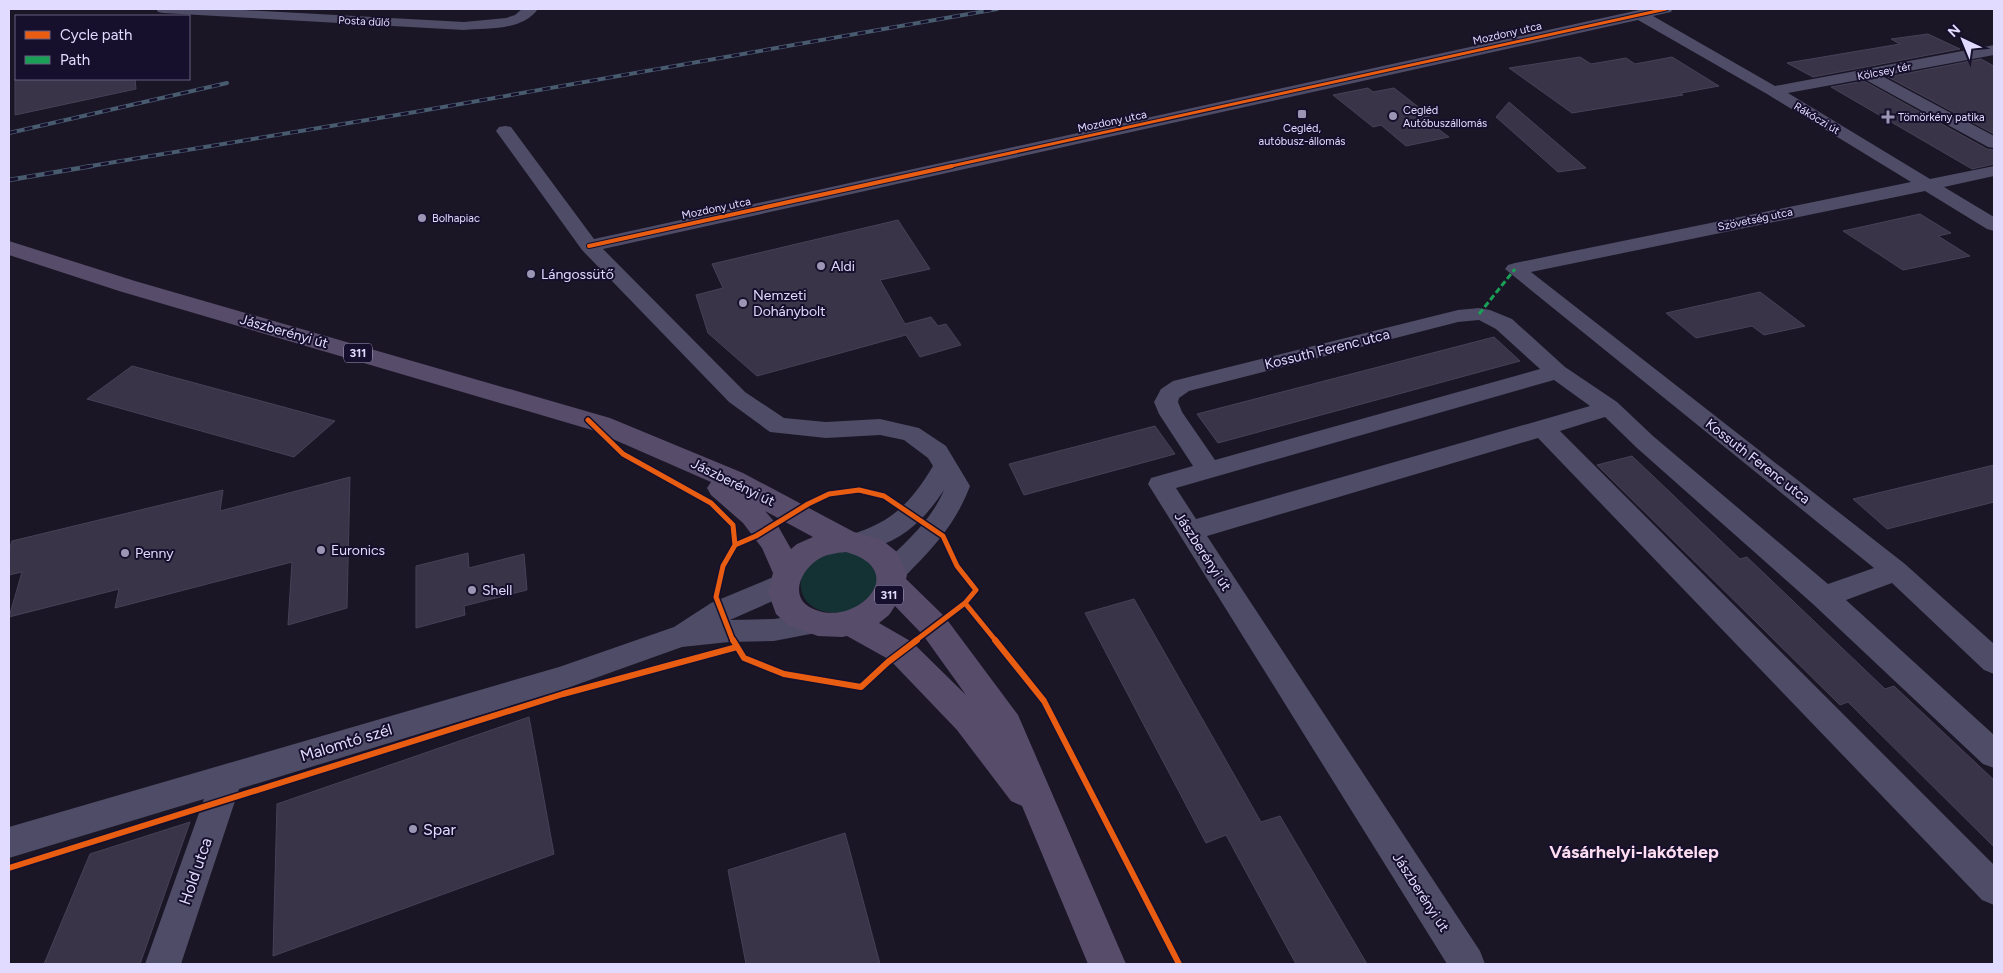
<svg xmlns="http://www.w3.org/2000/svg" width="2003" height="973" font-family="Figtree,sans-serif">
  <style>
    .green { fill: #143234 }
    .building { fill: #393447; stroke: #474158 }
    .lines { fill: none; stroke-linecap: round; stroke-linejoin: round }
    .minor { fill: #4e4c66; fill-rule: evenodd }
    .primary { fill: #584c6b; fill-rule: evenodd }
    .rail-far1-casing { stroke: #485b6f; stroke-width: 4 }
    .rail-casing { stroke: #485b6f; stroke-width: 4.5 }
    .rail-far1 { stroke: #16102c; stroke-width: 2.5; stroke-dasharray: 8; stroke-linecap: butt }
    .rail { stroke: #16102c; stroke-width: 3; stroke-dasharray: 9; stroke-linecap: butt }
    .quiet { stroke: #1a9f57; stroke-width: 3; stroke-dasharray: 6 3; stroke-linecap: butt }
    .cycleway-far3-casing { stroke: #16102c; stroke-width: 5 }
    .cycleway-far2-casing { stroke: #16102c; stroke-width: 6 }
    .cycleway-far1-casing { stroke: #16102c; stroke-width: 8 }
    .cycleway-casing { stroke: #16102c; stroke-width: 9 }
    .cycleway-far3 { stroke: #e95d12; stroke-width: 3 }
    .cycleway-far2 { stroke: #e95d12; stroke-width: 4 }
    .cycleway-far1 { stroke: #e95d12; stroke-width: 5 }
    .cycleway { stroke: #e95d12; stroke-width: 6 }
    .poi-dot { fill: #9b96b3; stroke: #16102c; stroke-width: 2 }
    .labels { text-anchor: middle; stroke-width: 4; stroke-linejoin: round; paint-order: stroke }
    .far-street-label { font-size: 11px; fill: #e1dbff; stroke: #16102c }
    .far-poi-label { font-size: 11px; fill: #e1dbff; stroke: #16102c; text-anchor: start }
    .shield { fill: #16102c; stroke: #a49ec0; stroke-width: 1 }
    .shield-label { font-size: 12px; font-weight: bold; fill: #e1dbff }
    .poi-label { font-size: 14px; fill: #e1dbff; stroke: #16102c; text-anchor: start }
    .street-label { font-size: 14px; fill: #e1dbff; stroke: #16102c }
    .near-street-label { font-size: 16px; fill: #e1dbff; stroke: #16102c }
    .near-poi-label { font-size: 16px; fill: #e1dbff; stroke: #16102c; text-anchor: start }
    .near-neighbourhood-label { font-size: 18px; font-weight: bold; fill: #ffddf1; stroke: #16102c }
  </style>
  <rect width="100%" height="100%" fill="#1a1626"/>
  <!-- green -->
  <path class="green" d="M849,552l19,7 11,18c-8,21 -13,31 -36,35 -48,7 -59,-46 -13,-59 6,-1 13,-1 19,-1z"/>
  <!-- building -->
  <path class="building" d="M1928,34l32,15 -147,28 -26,-14 113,-19 -9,-5z
    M1580,57l11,7 35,-6 9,6 37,-7 47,29 -38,7 2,2 -111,18 -63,-45z
    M1981,59l13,7v68l-106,-57z
    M15,79h120l1,10 -121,26z
    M1864,81l123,68 7,1v14l-22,5 -141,-82z
    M1368,88l5,4 21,-4 36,28 -8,1 27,20 -43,9 -25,-21 -8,2 -40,-32z
    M1509,102l77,66 -28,4 -62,-55z
    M1920,214l31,19 -13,3 32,20 -67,14 -60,-39z
    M898,220l32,49 -50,11 25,44 26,-7 7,9 8,-2 15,21 -41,12 -14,-22 -149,41 -49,-43 -12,-38 27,-7 -11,-24z
    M1760,292l45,34 -41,9 -12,-9 -56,12 -30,-25z
    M1494,337l26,24 -302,82 -21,-29z
    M132,366l203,55 -41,36 -207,-58z
    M1155,426l20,28 -151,41 -15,-31z
    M1632,456l108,103 7,-2 138,132 9,-3 100,94v67l-146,-145 -8,3 -243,-240z
    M1994,465v37l-107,27 -34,-30z
    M350,477l-3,131 -59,17 4,-63 -177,46 4,-19 -110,28 13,-45 -13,3v-24l3,-10 211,-51 -3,21z
    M468,553l1,15 55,-14 3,36 -63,16 1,9 -49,13v-62z
    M1134,599l127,223 19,-6 87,148h-71l-70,-129 -20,8 -121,-230z
    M529,717l25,137 -281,102 4,-152z
    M190,822l-50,142h-96l46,-110z
    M845,833l35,131h-134l-18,-94z"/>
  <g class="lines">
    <!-- minor -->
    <path class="minor" d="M156,9h69l239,13 42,-4 9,-3 7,-6h16c-16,22 -50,19 -74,21l-301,-17 -5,-1z
      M1673,9l-2,3 -18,4 122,70 219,-41v10l-112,21 112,60v12l-6,-1 -124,-68 -76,14 142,86 64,-13v10l-50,11 50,30v14l-7,-2 -62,-38 -394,81 374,292 89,80v30l-10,-4 -92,-87 -46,17 148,135v33l-11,-4 -169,-159 -177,-157 -32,-31 -45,14 434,434v40l-12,-5 -444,-462 -331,98 273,415 5,13h-38l-299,-480 3,-6 42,-12 -34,-52 -5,-12 7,-13 12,-8 285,-71 21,-2 11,2 22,9 53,48 52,35 36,34 175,148 46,-16 -369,-299 3,-4 7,-2 396,-81 -144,-88 -129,-74 -1035,229 142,143 39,26 42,4 54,-3 39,9 27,18 24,40c-12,32 -31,56 -55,80 -4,4 -9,10 -14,13 -6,4 -12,2 -19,0l-3,-7 3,-7c24,-23 49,-44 62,-75 -17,26 -37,47 -68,57 -10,3 -16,5 -26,2l-4,-7 4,-7c42,-13 60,-31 83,-69l-5,-8 -24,-18 -24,-5 -54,3 -56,-6 -41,-30 -147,-152 -86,-119 3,-4 6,-1 6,1 83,112 1045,-229zM1479,320l17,9 44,40 -325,91 -33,-48 -4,-10 1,-4 10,-7 269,-69zM1554,380l36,26 -394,113 -20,-31z
      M783,573l10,3 4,8 -4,8 -63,28 44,-1 42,-7 10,3 4,8 -4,8 -52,10 -45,1 -47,5 -123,44 -320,98 -58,175h-36l59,-165 -195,59v-31l550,-160 115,-40 37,-24z"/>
    <!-- primary -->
    <path class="primary" d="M9,241l126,40 475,137 133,55 111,59 28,8 15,12 10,23 -1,4 39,38 73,98 108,249h-38l-66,-158 -11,-5 -54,-71 -67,-70 -43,-24 -5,1 -24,-1 -30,-11 -12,-11 -8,-22 5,-19 -11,-25 -19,-25 -32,-28 -4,-7 4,-6 -119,-52 -473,-139 -110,-36zM765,511l48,26 -16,7 -6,5 -13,-23zM846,552c65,18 12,74 -30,58 -27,-9 -18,-37 1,-50 9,-6 19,-7 29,-8zM895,606l28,29 43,60 -54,-53 -33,-19 10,-8z"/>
    <defs>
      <path id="rail-far1" d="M9,133l218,-50
        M85,167l330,-55 582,-103"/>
      <path id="rail" d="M9,180l83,-14"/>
    </defs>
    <!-- rail-far1 casing -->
    <use href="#rail-far1" class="rail-far1-casing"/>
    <!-- rail casing -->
    <use href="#rail" class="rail-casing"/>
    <!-- rail-far1 -->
    <use href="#rail-far1" class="rail-far1"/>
    <!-- rail -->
    <use href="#rail" class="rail"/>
    <!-- quiet -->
    <path class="quiet" d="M1479,314l36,-45"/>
    <defs>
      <path id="cycleway-far3" d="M947,167l719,-158"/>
      <path id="cycleway-far2" d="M589,246l363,-80"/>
      <path id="cycleway-far1" d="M588,420l35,34 88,49 22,22 2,20
        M965,603l31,38
        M733,641l-17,-44 7,-31 12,-21 21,-9 52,-32 21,-10 30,-4 25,6 59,40 14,30 19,24 -11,13 -50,38"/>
      <path id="cycleway" d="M733,640l11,18 40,16 77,13 27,-25 29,-22
        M995,640l49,61 135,263
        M9,868l554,-174 174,-47"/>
    </defs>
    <!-- cycleway-far3 casing -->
    <use href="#cycleway-far3" class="cycleway-far3-casing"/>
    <!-- cycleway-far2 casing -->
    <use href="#cycleway-far2" class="cycleway-far2-casing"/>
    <!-- cycleway-far1 casing -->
    <use href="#cycleway-far1" class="cycleway-far1-casing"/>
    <!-- cycleway casing -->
    <use href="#cycleway" class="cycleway-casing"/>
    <!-- cycleway-far3 -->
    <use href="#cycleway-far3" class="cycleway-far3"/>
    <!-- cycleway-far2 -->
    <use href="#cycleway-far2" class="cycleway-far2"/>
    <!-- cycleway-far1 -->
    <use href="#cycleway-far1" class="cycleway-far1"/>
    <!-- cycleway -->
    <use href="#cycleway" class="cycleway"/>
  </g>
  <!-- markers -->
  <g class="poi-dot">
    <rect x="1297" y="109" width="10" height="10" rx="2.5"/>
    <circle cx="1393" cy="116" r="5"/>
    <path d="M1885.5 109.5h5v5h5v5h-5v5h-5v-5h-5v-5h5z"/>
    <circle cx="422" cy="218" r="5"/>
    <circle cx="821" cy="266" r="5"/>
    <circle cx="531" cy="274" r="5"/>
    <circle cx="743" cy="303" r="5"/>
    <circle cx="321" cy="550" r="5"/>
    <circle cx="125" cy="553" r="5"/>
    <circle cx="472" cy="590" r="5"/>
    <circle cx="413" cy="829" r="5"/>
  </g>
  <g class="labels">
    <!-- far-street labels -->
    <g class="far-street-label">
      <text transform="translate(364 21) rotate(3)" y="4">Posta dűlő</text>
      <text transform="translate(1507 33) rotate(-13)" y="4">Mozdony utca</text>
      <text transform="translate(1884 71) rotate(-11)" y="4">Kölcsey tér</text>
      <text transform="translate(1817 118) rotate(31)" y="4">Rákóczi út</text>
      <text transform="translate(1112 121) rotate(-12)" y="4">Mozdony utca</text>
      <text transform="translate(716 208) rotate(-12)" y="4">Mozdony utca</text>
      <text transform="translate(1755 219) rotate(-12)" y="4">Szövetség utca</text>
    </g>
    <!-- far-poi labels -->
    <g class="far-poi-label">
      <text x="1403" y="114">Cegléd<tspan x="1403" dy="13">Autóbuszállomás</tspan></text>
      <text x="1898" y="121">Tömörkény patika</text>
      <text x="1302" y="132" text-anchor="middle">Cegléd,<tspan x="1302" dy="13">autóbusz-állomás</tspan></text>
      <text x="432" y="222">Bolhapiac</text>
    </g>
    <!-- shield labels -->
    <g class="shield">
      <rect x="344" y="343.5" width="28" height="19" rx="4"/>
      <rect x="875" y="585.5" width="28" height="19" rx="4"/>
    </g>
    <g class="shield-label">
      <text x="358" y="357">311</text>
      <text x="889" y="599">311</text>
    </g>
    <!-- poi labels -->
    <g class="poi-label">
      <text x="831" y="271">Aldi</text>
      <text x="541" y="279">Lángossütő</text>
      <text x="753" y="300">Nemzeti<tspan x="753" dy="16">Dohánybolt</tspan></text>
      <text x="331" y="555">Euronics</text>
      <text x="135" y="558">Penny</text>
      <text x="482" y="595">Shell</text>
    </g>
    <!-- street labels -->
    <g class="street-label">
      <text transform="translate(284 331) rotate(16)" y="5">Jászberényi út</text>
      <text transform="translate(1327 349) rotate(-14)" y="5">Kossuth Ferenc utca</text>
      <text transform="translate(1758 461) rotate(38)" y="5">Kossuth Ferenc utca</text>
      <text transform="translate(733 482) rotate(26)" y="5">Jászberényi út</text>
      <text transform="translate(1203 551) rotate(57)" y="5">Jászberényi út</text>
      <text transform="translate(1421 892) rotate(57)" y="5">Jászberényi út</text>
    </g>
    <!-- near-street labels -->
    <g class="near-street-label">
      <text transform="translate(346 742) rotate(-17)" y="6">Malomtó szél</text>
      <text transform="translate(195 871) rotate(-71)" y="6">Hold utca</text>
    </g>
    <!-- near-poi labels -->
    <g class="near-poi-label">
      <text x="423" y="835">Spar</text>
    </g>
    <!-- near-neighbourhood labels -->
    <g class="near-neighbourhood-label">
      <text x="1634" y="858">Vásárhelyi-lakótelep</text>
    </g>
  </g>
  <!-- border -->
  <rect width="2003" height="973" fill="none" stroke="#e1dbff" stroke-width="20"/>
  <!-- legend -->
  <rect x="15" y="15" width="175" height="65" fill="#16102c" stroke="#676180"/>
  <rect x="25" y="31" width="25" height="8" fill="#e95d12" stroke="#676180"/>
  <text x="60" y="40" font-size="15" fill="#e1dbff">Cycle path</text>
  <rect x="25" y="56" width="25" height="8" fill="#1a9f57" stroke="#676180"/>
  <text x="60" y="65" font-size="15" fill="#e1dbff">Path</text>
  <!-- north arrow -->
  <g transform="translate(1963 40) rotate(316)" stroke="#16102c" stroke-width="4" paint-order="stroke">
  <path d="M0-4L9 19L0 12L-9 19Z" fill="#e1dbff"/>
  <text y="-8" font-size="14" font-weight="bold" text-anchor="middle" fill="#e1dbff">N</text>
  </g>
</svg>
